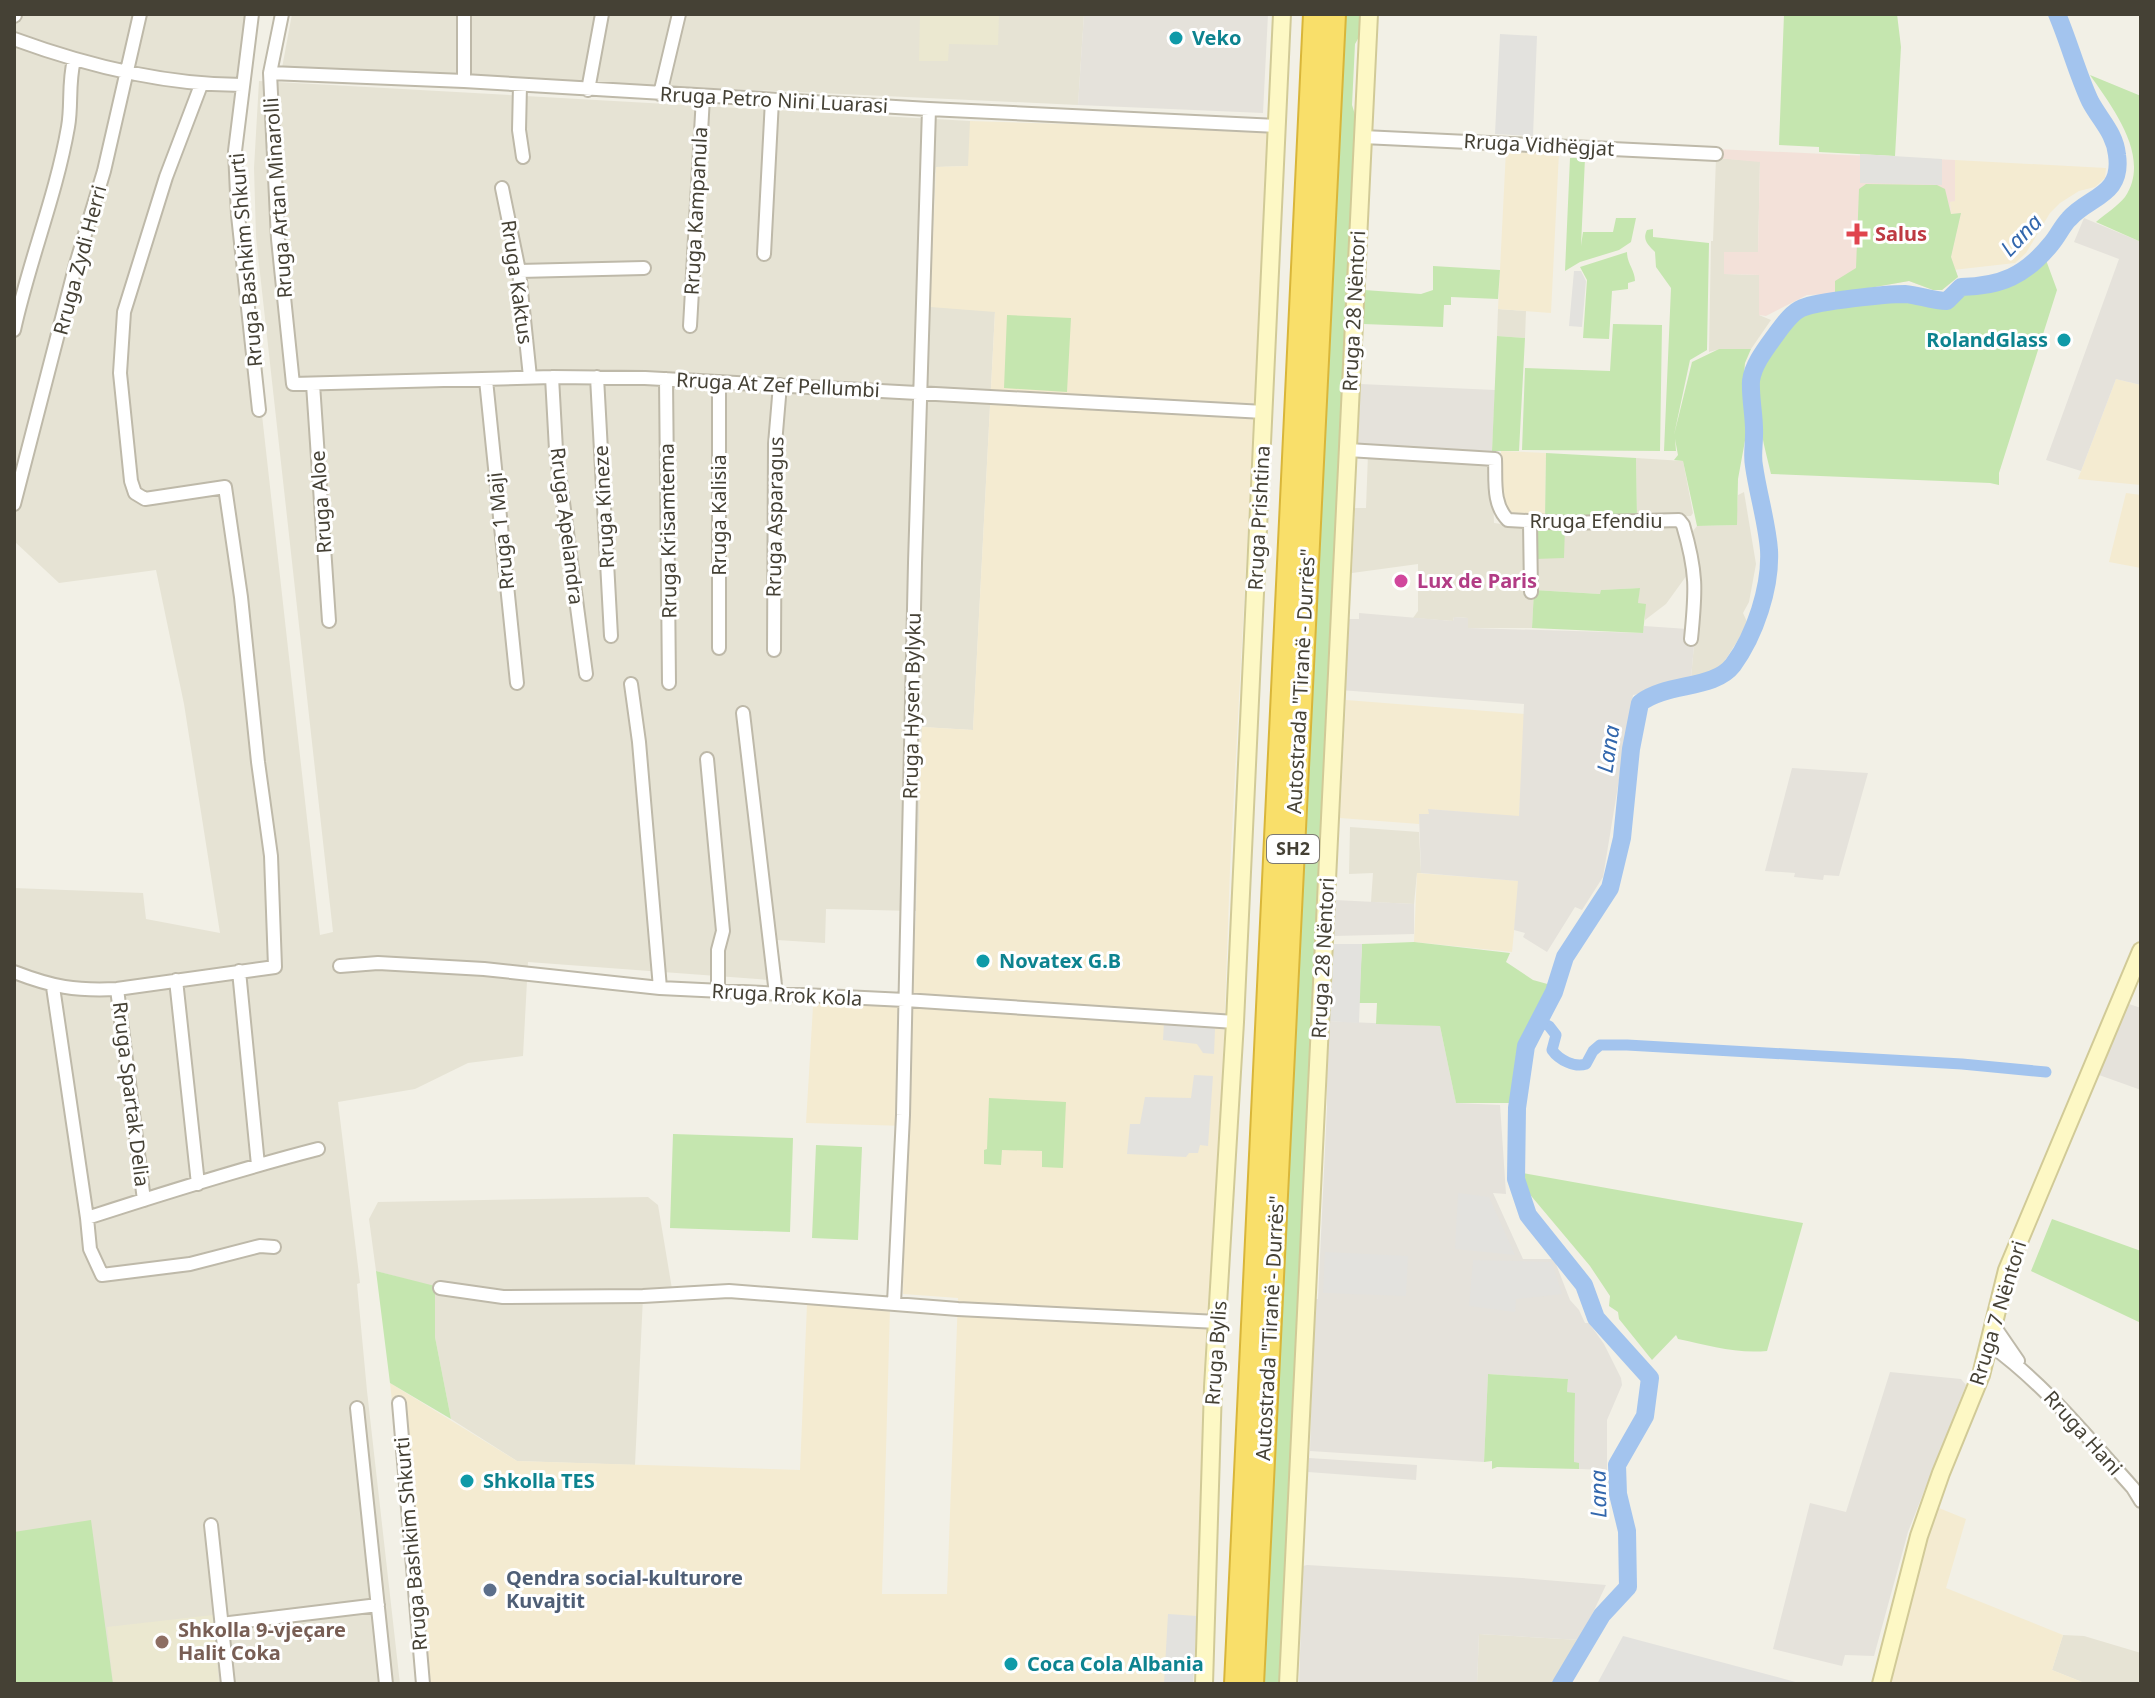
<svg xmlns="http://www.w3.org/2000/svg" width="2155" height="1698" font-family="'Noto Sans',sans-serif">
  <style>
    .residential { fill: #e6e3d4 }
    .commercial { fill: #f4ebd1 }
    .industrial { fill: #e5e2db }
    .education { fill: #ebe8d0 }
    .medical { fill: #f3e1d9 }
    .green { fill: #c5e6af }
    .parking { fill: #e3e2de }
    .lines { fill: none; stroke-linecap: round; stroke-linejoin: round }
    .canal { stroke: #a3c4ee; stroke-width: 11 }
    .river { stroke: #a3c4ee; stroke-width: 18 }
    .minor-casing { stroke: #beb9a9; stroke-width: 16 }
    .tertiary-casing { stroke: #beb9a9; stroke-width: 18 }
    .secondary-casing { stroke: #d1ca97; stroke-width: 20 }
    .motorway-casing { stroke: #d9b63a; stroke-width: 26 }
    .minor { stroke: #fff; stroke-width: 12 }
    .tertiary { stroke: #fff; stroke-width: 14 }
    .secondary { stroke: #fdf8c5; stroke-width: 16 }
    .motorway { stroke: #f9df6a; stroke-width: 22 }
    .culture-dot { fill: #0f9aa8; stroke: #fff; stroke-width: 3 }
    .health-dot { fill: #e0444e; stroke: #fff; stroke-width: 3 }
    .hotel-dot { fill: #d1479c; stroke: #fff; stroke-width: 3 }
    .service-dot { fill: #5c6f8a; stroke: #fff; stroke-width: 3 }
    .education-dot { fill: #8d6e63; stroke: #fff; stroke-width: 3 }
    .labels { text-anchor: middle; stroke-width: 6; stroke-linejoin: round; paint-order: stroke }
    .shield { fill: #fff; stroke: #7d7a72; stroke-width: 2 }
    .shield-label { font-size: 18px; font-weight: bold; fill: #454135 }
    .culture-label { font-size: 20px; font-weight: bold; fill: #0d838f; stroke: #fff; text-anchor: start }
    .street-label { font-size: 20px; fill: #454135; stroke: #fff }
    .health-label { font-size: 20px; font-weight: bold; fill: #be3a42; stroke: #fff; text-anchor: start }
    .hotel-label { font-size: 20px; font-weight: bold; fill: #b23c85; stroke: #fff; text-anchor: start }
    .service-label { font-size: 20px; font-weight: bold; fill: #4e5e75; stroke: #fff; text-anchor: start }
    .education-label { font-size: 20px; font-weight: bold; fill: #785e54; stroke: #fff; text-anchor: start }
    .water-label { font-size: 22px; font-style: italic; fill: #3267ad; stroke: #fff }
  </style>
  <rect width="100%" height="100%" fill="#f2f0e6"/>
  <!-- residential -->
  <path class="residential" d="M14,14h241l-13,121v67l20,213 58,520 13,-3 -77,-695 -2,-69 5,-87 711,40v45l-34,1 -6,139 65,5 -22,419 -51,-3 -6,184 -90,-2 -1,34 -48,-3 6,41 -255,-19 -5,94 -55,7 -53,26 -77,13 22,181 -3,1 10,107 33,293h-386v-796l129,5 3,26 74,14 -36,-229 -28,-134 -97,13 -45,-42z
    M292,14h792l-6,91 -796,-37z
    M1716,158l44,3 -2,91 -33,22 34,1v40l12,5 -20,29h-31l-11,3 2,-111h2z
    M1498,309l28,2 -1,27 -28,-2z
    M1368,454l119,10 5,3 2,56 33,4 8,32 30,-33 38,2 77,-2 11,38 -4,11 -21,29 -21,16v-16h-7l1,-16 -38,2v4l-67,-4 -2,38h-64v-10l-14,-1 -1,4 -40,-3 5,-7v-47l-66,9 3,-65h11z
    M1636,458l47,3 10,52 -2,3 -54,1z
    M1744,492l12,72 -7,38 -6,11 5,11 -27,43 -17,12 -13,-1 10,-109 -2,-1 -10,-32 8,-10 39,-1 2,-30z
    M1350,827l69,5 2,41h-4l-3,31 -43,-2 2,-29 -24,1z
    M648,1197l10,8 15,90 -30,2 -8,168 -118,-4 -66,-42 -16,-82v-50l-59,-16 -7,-52 9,-17z
    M1479,1634l101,6 -24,44h-79z
    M2063,1635l21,1 57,17v31h-54l-35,-14z"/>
  <!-- commercial -->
  <path class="commercial" d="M970,121l299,9 -39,739 -11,306 -11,151 -15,358h-770l-33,-301 127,78 283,9 7,-166 83,4 -8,286h65l11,-296 -55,-4 2,-168 -99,-3 8,-133 97,7 5,-86 6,-184 51,3 22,-418 -65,-5 6,-140 32,-1z
    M1506,150l53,2 -8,161 -53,-4z
    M1955,160l151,8 -1,10 -10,9 -16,4 -19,12 -10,10 -24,40 -11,10 -62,7 -2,-13 10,-44 -10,1 -1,-12 5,-2z
    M2116,379l25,6v100l-63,-6z
    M1501,451l45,2 -1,65 -30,-1 -11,-7 -4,-23z
    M2126,493l15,2v73l-32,-6z
    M1346,700l179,14 -6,103 -90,-8v5h-10v10l-79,-6z
    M1417,873l102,8 -7,71 -98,-10z
    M1929,1504l37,15 -20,69 117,47 -11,35 35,14h-206z"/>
  <!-- industrial -->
  <path class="industrial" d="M1084,14h184l-5,99 -185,-8z
    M2084,218l57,24v143l-25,-6 -35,92 -35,-11 73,-201 -45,-17z
    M1360,384l135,6 -3,61 -134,-6z
    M1359,613l94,8 1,-4 14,1v10l174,5 2,-7 44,3 -2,14 8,2 -3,33 -29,6 -12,8 -17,3 -30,182 -21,33 -7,-3 -28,45 -24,-15 2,-4 -11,-3 4,-49 -97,-8 -2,-59h10l-1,-5 91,7 5,-112 -184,-14 5,-71h14z
    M1792,768l76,5 -29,103 -15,-1 -1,5 -29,-3 1,-4 -30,-2z
    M1335,900l79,4v30l-80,2z
    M2126,1003l15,5v82l-42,-15z
    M1327,1021l113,5 16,77 44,2 6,89 -13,-1 30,66h31l16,41 9,10 6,13h4l15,21 17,34 1,7 -15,35v50l-28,-1v-6h-5l1,-69 -8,-2 1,-13 -80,-5 -4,88 -174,-11 4,-152h4l9,-192z
    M1890,1372l71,7 5,6 -58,147 -34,124 -29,-1 -3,11 -69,-17 37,-146 36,9z
    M1309,1458l108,7 -1,15 -108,-8z
    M1307,1565l215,13 84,7 -26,55 -101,-6 -2,50h-178l4,-118z"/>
  <!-- education -->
  <path class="education" d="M920,14h79l-1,31 -49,-1 -1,17h-29z
    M213,1615l6,69h-106l-6,-57z"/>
  <!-- medical -->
  <path class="medical" d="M1716,149l239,11v41l-5,1 1,12 10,-1 -10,44 7,20 -16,13h-9l-24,-9 -74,13 -28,1 -41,21 -7,-1v-40l-35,-1v-22h34l2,-90 -44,-4z"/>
  <!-- green -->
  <path class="green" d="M1339,14h21l-1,23 -4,7 -3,61 4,13 -76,1566h-21l36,-750 6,-16z
    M1784,14h113l4,33 -6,109 -76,-4v-5l-40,-2z
    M2090,75l51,21v146l-45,-20c9,-8 22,-16 29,-25 27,-40 -13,-90 -35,-122z
    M1570,158h15l-4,88 2,-14h30l3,-14h20l-5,24 -12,8 -39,12 -15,9z
    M1866,184l71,1 8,4 6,25 10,-1 -10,44 7,20 -16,13h-9l-24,-9 -74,13v-13l21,-13 3,-79z
    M1653,229v8l56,6 -2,107 -17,10 -16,75 18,-73 27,-13h32l-6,14 -2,21 5,40 -10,55 -1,46 -40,1 -14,-65 -9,-1 4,-5 -3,-16 1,12h-12l7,-163 -15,-21 -1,-15c-7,-7 -13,-12 -8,-22z
    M1627,252c0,12 8,18 8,29l-7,2v6l-16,2 -3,48 -26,-1 4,-58 -7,-13z
    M2046,260l11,30 -58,183v12l-9,-2 -219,-9c-7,-29 -16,-62 -13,-92 2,-19 29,-62 47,-71 11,-4 84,-13 98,-13 14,0 29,5 43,7l16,-13 23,-2 27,-9z
    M1433,266l67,4 -2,29 -47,-2v8h-7l-1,22 -80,-3 1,-34 57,4 12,-4z
    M1007,315l64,3 -4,74 -63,-4z
    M1613,324l49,1 -2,126 -138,-1 3,-82 85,3z
    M1497,336l28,2 -6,113h-27z
    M1546,453l90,5 1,59 -7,2 -2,-4 -83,3z
    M1565,526l-1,32 -29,1 1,-32z
    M1640,588l-2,15 8,1 -3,29 -111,-5 2,-38 66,4 1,-4z
    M1414,942l96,11 -4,9 27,18 18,5 -29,58 -9,60h-57l-16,-77 -64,-2 1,-21h-18l3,-59z
    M989,1098l77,4 -3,66 -21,-1v-16l-40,-1 -1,15 -17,-1v-14l3,-1z
    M673,1134l120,4 -3,94 -120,-4z
    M816,1145l46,2 -4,93 -46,-2z
    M1522,1173l281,50 -36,128c-32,3 -59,-6 -89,-12l-2,-4 -24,25 -33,-41 -1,-7 -9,-6 1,-10 -20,-30 -63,-75z
    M2052,1219l89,32v72l-110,-52z
    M376,1271l59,15v51l16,82 -61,-36z
    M1488,1374l80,5 -1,13 8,1 -1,69 5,1v6l-82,-2 -5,2v-8l-8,1z
    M91,1520l22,164h-99v-152z"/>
  <!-- parking -->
  <path class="parking" d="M1500,34l37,2 -4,100 -38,-2z
    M1860,154l82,5v26l-82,-2z
    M1574,271h7l5,10 -4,46 -13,-1z
    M1331,944h31l-3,79 -32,-2z
    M1164,1022l42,3 9,4 -1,25 -11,-1 -6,-9 -34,-4z
    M1194,1075l19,1 -5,70 -8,-1 -2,8h-9l-3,4 -59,-3 3,-30h10l5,-27 46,1z
    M1458,1193l31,4 26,58 -60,-6z
    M1325,1252l83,4 -2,40 -83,-3z
    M1473,1260l79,2 10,32 -46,5 -1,13 -46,-6z
    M1168,1614l29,2 -4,68h-29z
    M1623,1636l180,48h-206z"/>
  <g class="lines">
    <!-- canal -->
    <path class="canal" d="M1540,1022l9,4 7,9 -4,15c7,10 23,18 34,14l7,-13 7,-6h27l335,19 84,8"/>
    <!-- river -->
    <path class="river" d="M1561,1684l41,-69 26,-28 -1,-56 -9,-37 -1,-29 28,-49 5,-38 -54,-60 -12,-33 -56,-70 -12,-36 1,-71 9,-62 28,-54 11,-35 45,-69 12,-50 9,-89 9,-46c27,-21 74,-13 93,-38 22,-30 38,-78 36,-115 -2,-27 -11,-56 -15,-84 -2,-10 0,-20 0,-30 1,-18 -4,-37 -3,-55 2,-17 16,-34 26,-48 6,-8 15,-21 25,-25 17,-7 84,-14 103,-14 14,1 27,7 42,7l14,-14c40,-1 64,-11 90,-43 7,-8 11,-18 18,-25 20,-23 54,-23 48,-64 -2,-22 -17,-35 -27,-54 -13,-28 -21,-59 -33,-87"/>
    <defs>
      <path id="minor" d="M252,14l-17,137 3,64 21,195
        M282,14l-12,59 8,166 15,145 259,-7 93,1 619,34
        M14,39c71,26 153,46 228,46
        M270,73l194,8 465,28 349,17
        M464,81v-67
        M520,85l-1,45 4,27
        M588,90l14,-76
        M660,94l19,-80
        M1363,137l353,17
        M502,188l17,83 11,106
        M764,254l8,-154
        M519,271l125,-3
        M690,326l13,-229
        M14,330c15,-69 42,-134 54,-203 4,-22 0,-43 6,-67
        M552,377l4,73 30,224
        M597,377l14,259
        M666,379l3,304
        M486,380l31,303
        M313,384l16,237
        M1348,450l147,9c1,21 -3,45 13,61l59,3 112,-3 4,5c14,47 13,65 8,114
        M14,504l62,-240 28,-93 36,-157
        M1530,522l1,70
        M719,648v-266
        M774,650l1,-206 5,-59
        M631,684l8,58 21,246
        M743,713l33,281
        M707,759l16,172 -5,19v41
        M340,966l38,-3 106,6 176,19 245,12 330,22
        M239,971l19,194
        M14,972c39,15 61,19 103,17l158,-22 -4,-111 -13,-94 -17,-165 -16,-110 -80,12 -10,-6 -4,-12 -11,-108 4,-61 42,-135 35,-92
        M176,980l22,204
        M53,987l34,231 3,31 12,26 88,-11 70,-18 14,1
        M117,989l27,211
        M87,1218c77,-25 153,-49 231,-69
        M440,1288l63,9 140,-1 86,-5 229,18 260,13
        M894,1303l9,-188 12,-552 14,-454
        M1994,1326l24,35
        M1989,1344c56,40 98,93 144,144l8,13
        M399,1403l24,281
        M357,1408l29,276
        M211,1525l17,159
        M221,1624l157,-19"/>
      <path id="tertiary" d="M14,15v-1"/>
      <path id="secondary" d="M1204,1684l9,-297 22,-365 47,-1008
        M1288,1684l81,-1670
        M1881,1684l38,-148 22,-63 40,-98 26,-105 134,-319"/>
      <path id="motorway" d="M1236,1684l79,-1670
        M1252,1684l82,-1670"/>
    </defs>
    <!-- minor casing -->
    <use href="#minor" class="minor-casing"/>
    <!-- tertiary casing -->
    <use href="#tertiary" class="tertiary-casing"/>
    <!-- secondary casing -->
    <use href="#secondary" class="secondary-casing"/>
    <!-- motorway casing -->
    <use href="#motorway" class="motorway-casing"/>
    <!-- minor -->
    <use href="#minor" class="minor"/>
    <!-- tertiary -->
    <use href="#tertiary" class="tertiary"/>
    <!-- secondary -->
    <use href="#secondary" class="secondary"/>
    <!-- motorway -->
    <use href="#motorway" class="motorway"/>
  </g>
  <!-- markers -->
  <g class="culture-dot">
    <circle cx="1176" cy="38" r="8"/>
    <circle cx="2064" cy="340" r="8"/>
    <circle cx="983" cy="961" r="8"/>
    <circle cx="467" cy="1481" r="8"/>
    <circle cx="1011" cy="1664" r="8"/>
  </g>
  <path class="health-dot" d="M1853 222h8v8h8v8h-8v8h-8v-8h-8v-8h8z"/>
  <circle class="hotel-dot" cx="1401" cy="581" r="8"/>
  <circle class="service-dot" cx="490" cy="1590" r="8"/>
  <circle class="education-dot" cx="162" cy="1642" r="8"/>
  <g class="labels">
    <!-- shield labels -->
    <rect class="shield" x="1267" y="835" width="52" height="28" rx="6"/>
    <g class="shield-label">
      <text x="1293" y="855">SH2</text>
    </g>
    <!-- culture labels -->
    <g class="culture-label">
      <text x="1192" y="45">Veko</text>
      <text x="2048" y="347" text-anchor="end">RolandGlass</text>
      <text x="999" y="968">Novatex G.B</text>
      <text x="483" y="1488">Shkolla TES</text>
      <text x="1027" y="1671">Coca Cola Albania</text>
    </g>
    <!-- street labels -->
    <g class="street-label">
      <text transform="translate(774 100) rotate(3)" y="7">Rruga Petro Nini Luarasi</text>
      <text transform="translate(1539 145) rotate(3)" y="7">Rruga Vidhëgjat</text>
      <text transform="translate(278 198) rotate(-94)" y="7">Rruga Artan Minarolli</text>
      <text transform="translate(696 211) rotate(-87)" y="7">Rruga Kampanula</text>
      <text transform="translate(80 260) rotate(-75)" y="7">Rruga Zydi Herri</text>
      <text transform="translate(246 260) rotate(-95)" y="7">Rruga Bashkim Shkurti</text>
      <text transform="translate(517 282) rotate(82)" y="7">Rruga Kaktus</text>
      <text transform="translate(1354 311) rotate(-87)" y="7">Rruga 28 Nëntori</text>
      <text transform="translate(778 385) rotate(3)" y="7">Rruga At Zef Pellumbi</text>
      <text transform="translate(321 502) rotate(-94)" y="7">Rruga Aloe</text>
      <text transform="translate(604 507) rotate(-93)" y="7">Rruga Kineze</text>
      <text transform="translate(719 515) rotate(-90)" y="7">Rruga Kalisia</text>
      <text transform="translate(775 517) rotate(-89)" y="7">Rruga Asparagus</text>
      <text transform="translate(1259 518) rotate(-87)" y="7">Rruga Prishtina</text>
      <text x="1596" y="528">Rruga Efendiu</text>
      <text transform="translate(567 526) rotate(83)" y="7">Rruga Apelandra</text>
      <text transform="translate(501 531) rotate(-96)" y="7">Rruga 1 Maji</text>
      <text transform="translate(668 531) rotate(-91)" y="7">Rruga Krisamtema</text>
      <text transform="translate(1301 681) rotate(-87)" y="7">Autostrada "Tiranë - Durrës"</text>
      <text transform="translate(912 706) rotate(-89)" y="7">Rruga Hysen Bylyku</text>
      <text transform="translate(1323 958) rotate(-87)" y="7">Rruga 28 Nëntori</text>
      <text transform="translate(787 995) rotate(3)" y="7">Rruga Rrok Kola</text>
      <text transform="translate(131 1094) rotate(83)" y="7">Rruga Spartak Delia</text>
      <text transform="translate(1998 1313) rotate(-73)" y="7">Rruga 7 Nëntori</text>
      <text transform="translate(1270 1328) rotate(-87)" y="7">Autostrada "Tiranë - Durrës"</text>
      <text transform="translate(1216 1353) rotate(-86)" y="7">Rruga Bylis</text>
      <text transform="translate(2083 1433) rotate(48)" y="7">Rruga Hani</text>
      <text transform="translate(411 1544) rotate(-95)" y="7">Rruga Bashkim Shkurti</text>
    </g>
    <!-- health labels -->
    <g class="health-label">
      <text x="1875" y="241">Salus</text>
    </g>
    <!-- hotel labels -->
    <g class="hotel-label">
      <text x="1417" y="588">Lux de Paris</text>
    </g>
    <!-- service labels -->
    <g class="service-label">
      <text x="506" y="1585">Qendra social-kulturore<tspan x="506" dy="23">Kuvajtit</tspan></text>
    </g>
    <!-- education labels -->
    <g class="education-label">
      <text x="178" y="1637">Shkolla 9-vjeçare<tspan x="178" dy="23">Halit Coka</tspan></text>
    </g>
    <!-- water labels -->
    <g class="water-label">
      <text transform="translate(2021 235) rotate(-46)" y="8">Lana</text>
      <text transform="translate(1608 749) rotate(-81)" y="8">Lana</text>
      <text transform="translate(1598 1494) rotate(-91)" y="8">Lana</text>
    </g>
  </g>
  <!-- border -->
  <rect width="2155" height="1698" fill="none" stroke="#454135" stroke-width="32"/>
</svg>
